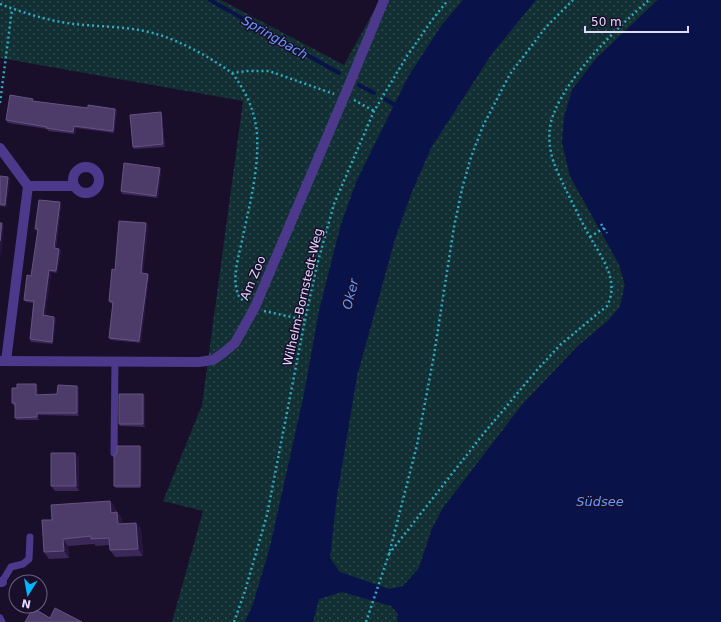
<svg xmlns="http://www.w3.org/2000/svg" width="721" height="622" font-family="'DejaVu Sans',sans-serif">
  <style>
    .park { fill: url(#park-dots) }
    .water { fill: #09134a }
    .lines { fill: none; stroke-linecap: round; stroke-linejoin: round }
    .stream { stroke: #09134a; stroke-width: 4 }
    .path { stroke: #2bacc0; stroke-width: 2.5; stroke-dasharray: 2 3; stroke-linecap: butt }
    .lane { stroke: #4c398b; stroke-width: 7 }
    .street { stroke: #4c398b; stroke-width: 10 }
    .wall { fill: #3b2859 }
    .shaded-wall { fill: #26163e }
    .building { fill: #4d3b6a; stroke: #655482 }
    .labels { text-anchor: middle; stroke-width: 3; stroke-linejoin: round; paint-order: stroke }
    .street-label { font-size: 12px; fill: #e4d8ff; stroke: #190f2a }
    .water-label { font-size: 13px; font-style: italic; fill: #669aff; stroke: #190f2a }
  </style>
  <defs>
    <pattern id="park-dots" width="8" height="8" patternUnits="userSpaceOnUse"><rect width="8" height="8" fill="#122f34"/><path d="M2 2h.1M6 6h.1" fill="none" stroke="#344c52" stroke-width="1.8" stroke-linecap="round"/></pattern>
  </defs>
  <rect width="100%" height="100%" fill="#190f2a"/>
  <!-- park -->
  <path class="park" d="M0,0h221l123,65 36,-65h278l-62,59 -24,31 -2,86 49,88 6,21 -5,22 -11,13 -32,27 -55,58 -79,103 -11,21 -31,93h-229l31,-111 -40,-10 39,-96 41,-304 -243,-43z"/>
  <!-- water -->
  <path class="water" d="M463,0h73l-45,55 -60,93 -20,46 -16,45 -38,137 -20,120 -7,62 10,14 49,17 14,-3 16,-18 13,-39 11,-21 79,-103 55,-58 32,-27 11,-13 5,-22 -6,-21 -49,-88 -8,-33 2,-26 8,-27 24,-31 62,-59h63v622h-324l1,-8 -7,-8 -49,-14 -23,7 -6,23h-68l8,-18 17,-57 34,-153 15,-83 22,-87 16,-44 51,-103 33,-51z"/>
  <g class="lines">
    <!-- stream -->
    <path class="stream" d="M210,0l129,73
      M359,85l15,8
      M385,99l13,8"/>
    <!-- path -->
    <path class="path" d="M0,4c24,9 49,17 74,20 26,3 53,2 79,9 28,8 55,23 79,40l15,-2h22l65,23
      M232,73c14,18 23,38 25,61 2,35 -7,69 -14,102 -3,16 -11,39 -6,55 1,5 4,8 8,11
      M354,100l20,11
      M0,103l12,-94
      M601,224l6,9
      M590,237l14,-9
      M264,311l41,9
      M389,554l95,-121 53,-63 23,-25 47,-39c13,-25 -5,-48 -17,-69 -9,-16 -17,-33 -25,-49 -5,-11 -12,-24 -14,-36 -3,-13 -2,-28 3,-39 15,-39 64,-86 95,-113
      M234,622l11,-31 22,-76 38,-195 12,-55 17,-61 40,-93 33,-55 25,-36 16,-20
      M366,622l23,-68 28,-109 17,-90 20,-128 8,-38 9,-32 12,-31 27,-52 36,-47 27,-27"/>
    <!-- lane -->
    <path class="lane" d="M114,453l1,-91
      M2,582l9,-15 12,-3 6,-5 1,-22
      M0,618l2,4"/>
    <!-- street -->
    <path class="street" d="M0,148l28,38h46
      M73 180a13 13 0 1 1 26 0a13 13 0 1 1-26 0Z
      M0,361l199,1 14,-2 10,-7 12,-10 20,-36 89,-210 40,-97
      M6,361l22,-175
      M0,582h2"/>
  </g>
  <!-- wall -->
  <path class="wall" d="M35,101l53,7 27,1 2,2 -3,22 -38,-5 -1,6 -27,-3 -1,-2 -39,-6 -2,-3z
    M161,112l1,3 3,32 -31,2 -1,-2z
    M161,170l-3,28 -36,-4 -1,-3z
    M0,176l8,1 2,2 -4,28 -6,-1z
    M60,202l1,3 -5,43 3,1 2,2 -4,22 -6,-1 -6,44 11,3 -3,25 -22,-2 -1,-3 3,-36 -7,-1 -2,-2 7,-24 7,-45h-1l-2,-2z
    M146,223l2,3 -5,47 6,3 -8,67 -30,-3 -2,-2 4,-34 -3,-1 -1,-2 6,-31z
    M38,386v9l19,-1 20,-8 2,2v28l-40,-1v5h-22l-2,-2v-12h-1l-2,-3 5,-15z
    M143,394l2,3v30l-25,-1 -1,-2z
    M140,446l2,2 -1,40h-25l-2,-2z
    M75,453l4,5v33h-24l-4,-5z
    M110,501l5,7 1,4h1l5,7v5l14,-1 5,7 2,26 -28,1 -5,-7v-5l-14,1 -2,-2 -26,2 1,12 -20,1 -5,-7 8,-32z"/>
  <!-- shaded-wall -->
  <path class="shaded-wall" d="M115,109l2,2 -3,22 -1,-2z
    M161,112l1,3 3,32 -2,-3z
    M74,126l2,2 -1,6 -2,-2z
    M160,168l1,2 -3,28 -2,-2z
    M8,177l2,2 -4,28 -1,-2z
    M60,202l1,3 -6,45 -1,-2z
    M2,223l2,4 -3,28 -1,-2v-12z
    M146,223l2,3 -5,50 -2,-3z
    M59,249l2,2 -4,22 -1,-2z
    M49,270l2,2 -6,46 -2,-3z
    M148,274l1,2 -8,67 -2,-2z
    M54,317l2,2 -3,25 -1,-2z
    M36,384l2,2v11l-2,-2z
    M77,386l2,2v28l-2,-3z
    M143,394l2,3v30l-2,-3z
    M37,413l2,2v5l-2,-3z
    M140,446l2,2 -1,40 -1,-2z
    M75,453l4,5v33l-3,-5z
    M110,501l5,7 1,12 -5,-7z
    M117,512l5,7 1,12 -5,-7z
    M136,523l5,7 2,26 -5,-7z
    M63,539l5,7 1,12 -5,-7z"/>
  <!-- building -->
  <path class="building" d="M10,95l23,4 -1,2 56,7v-3l27,4 -2,22 -39,-5 -1,6 -27,-4 1,-1 -41,-7z
    M161,112l2,32 -30,3 -3,-32z
    M124,163l36,5 -4,28 -35,-5z
    M0,176l8,1 -3,28 -5,-1z
    M39,200l21,2 -6,46 5,1 -3,22 -7,-1 -6,45 11,2 -2,25 -22,-3 4,-38 -10,-1 3,-25 4,1 7,-47h-3z
    M119,221l27,2 -5,50 7,1 -9,67 -30,-3 4,-36 -4,-1 3,-32 3,1z
    M0,223h2l-2,18z
    M17,384h19v11l21,-1 1,-9 19,1v27h-40v4l-22,1v-15h-3v-15h5z
    M119,394h24v30h-24z
    M117,446h23v40h-26v-31l3,-2z
    M51,453h24l1,33h-25z
    M110,501l1,12 6,-1 1,12 18,-1 2,26 -28,1 -1,-12 -18,1v-3l-28,3 1,12 -20,1 -2,-32h10l-1,-15z
    M33,608l17,10 5,-10 27,14h-57z"/>
  <g class="labels">
    <!-- street labels -->
    <g class="street-label">
      <text transform="translate(253 278) rotate(-67)" y="4">Am Zoo</text>
      <text transform="translate(303 297) rotate(-77)" y="4">Wilhelm-Bornstedt-Weg</text>
    </g>
    <!-- water labels -->
    <g class="water-label">
      <text transform="translate(275 37) rotate(30)" y="5">Springbach</text>
      <text transform="translate(350 294) rotate(-76)" y="5">Oker</text>
      <text x="600" y="506">Südsee</text>
    </g>
  </g>
  <!-- north arrow -->
  <g transform="translate(28 594) rotate(191)"><circle r="19" fill="#190f2a" stroke="#6a5f7f"/>
  <path d="M0-3L7 15L0 10L-7 15Z" fill="#04b5ff"/>
  <text y="-6" font-size="11" font-weight="bold" text-anchor="middle" fill="#e4d8ff">N</text>
  </g>
  <!-- scale -->
  <path d="M585 26v6h103v-6" fill="none" stroke="#e4d8ff" stroke-width="2"/>
  <text x="591" y="26" font-size="12" fill="#e4d8ff" stroke="#190f2a" stroke-width="3" paint-order="stroke">50 m</text>
</svg>
